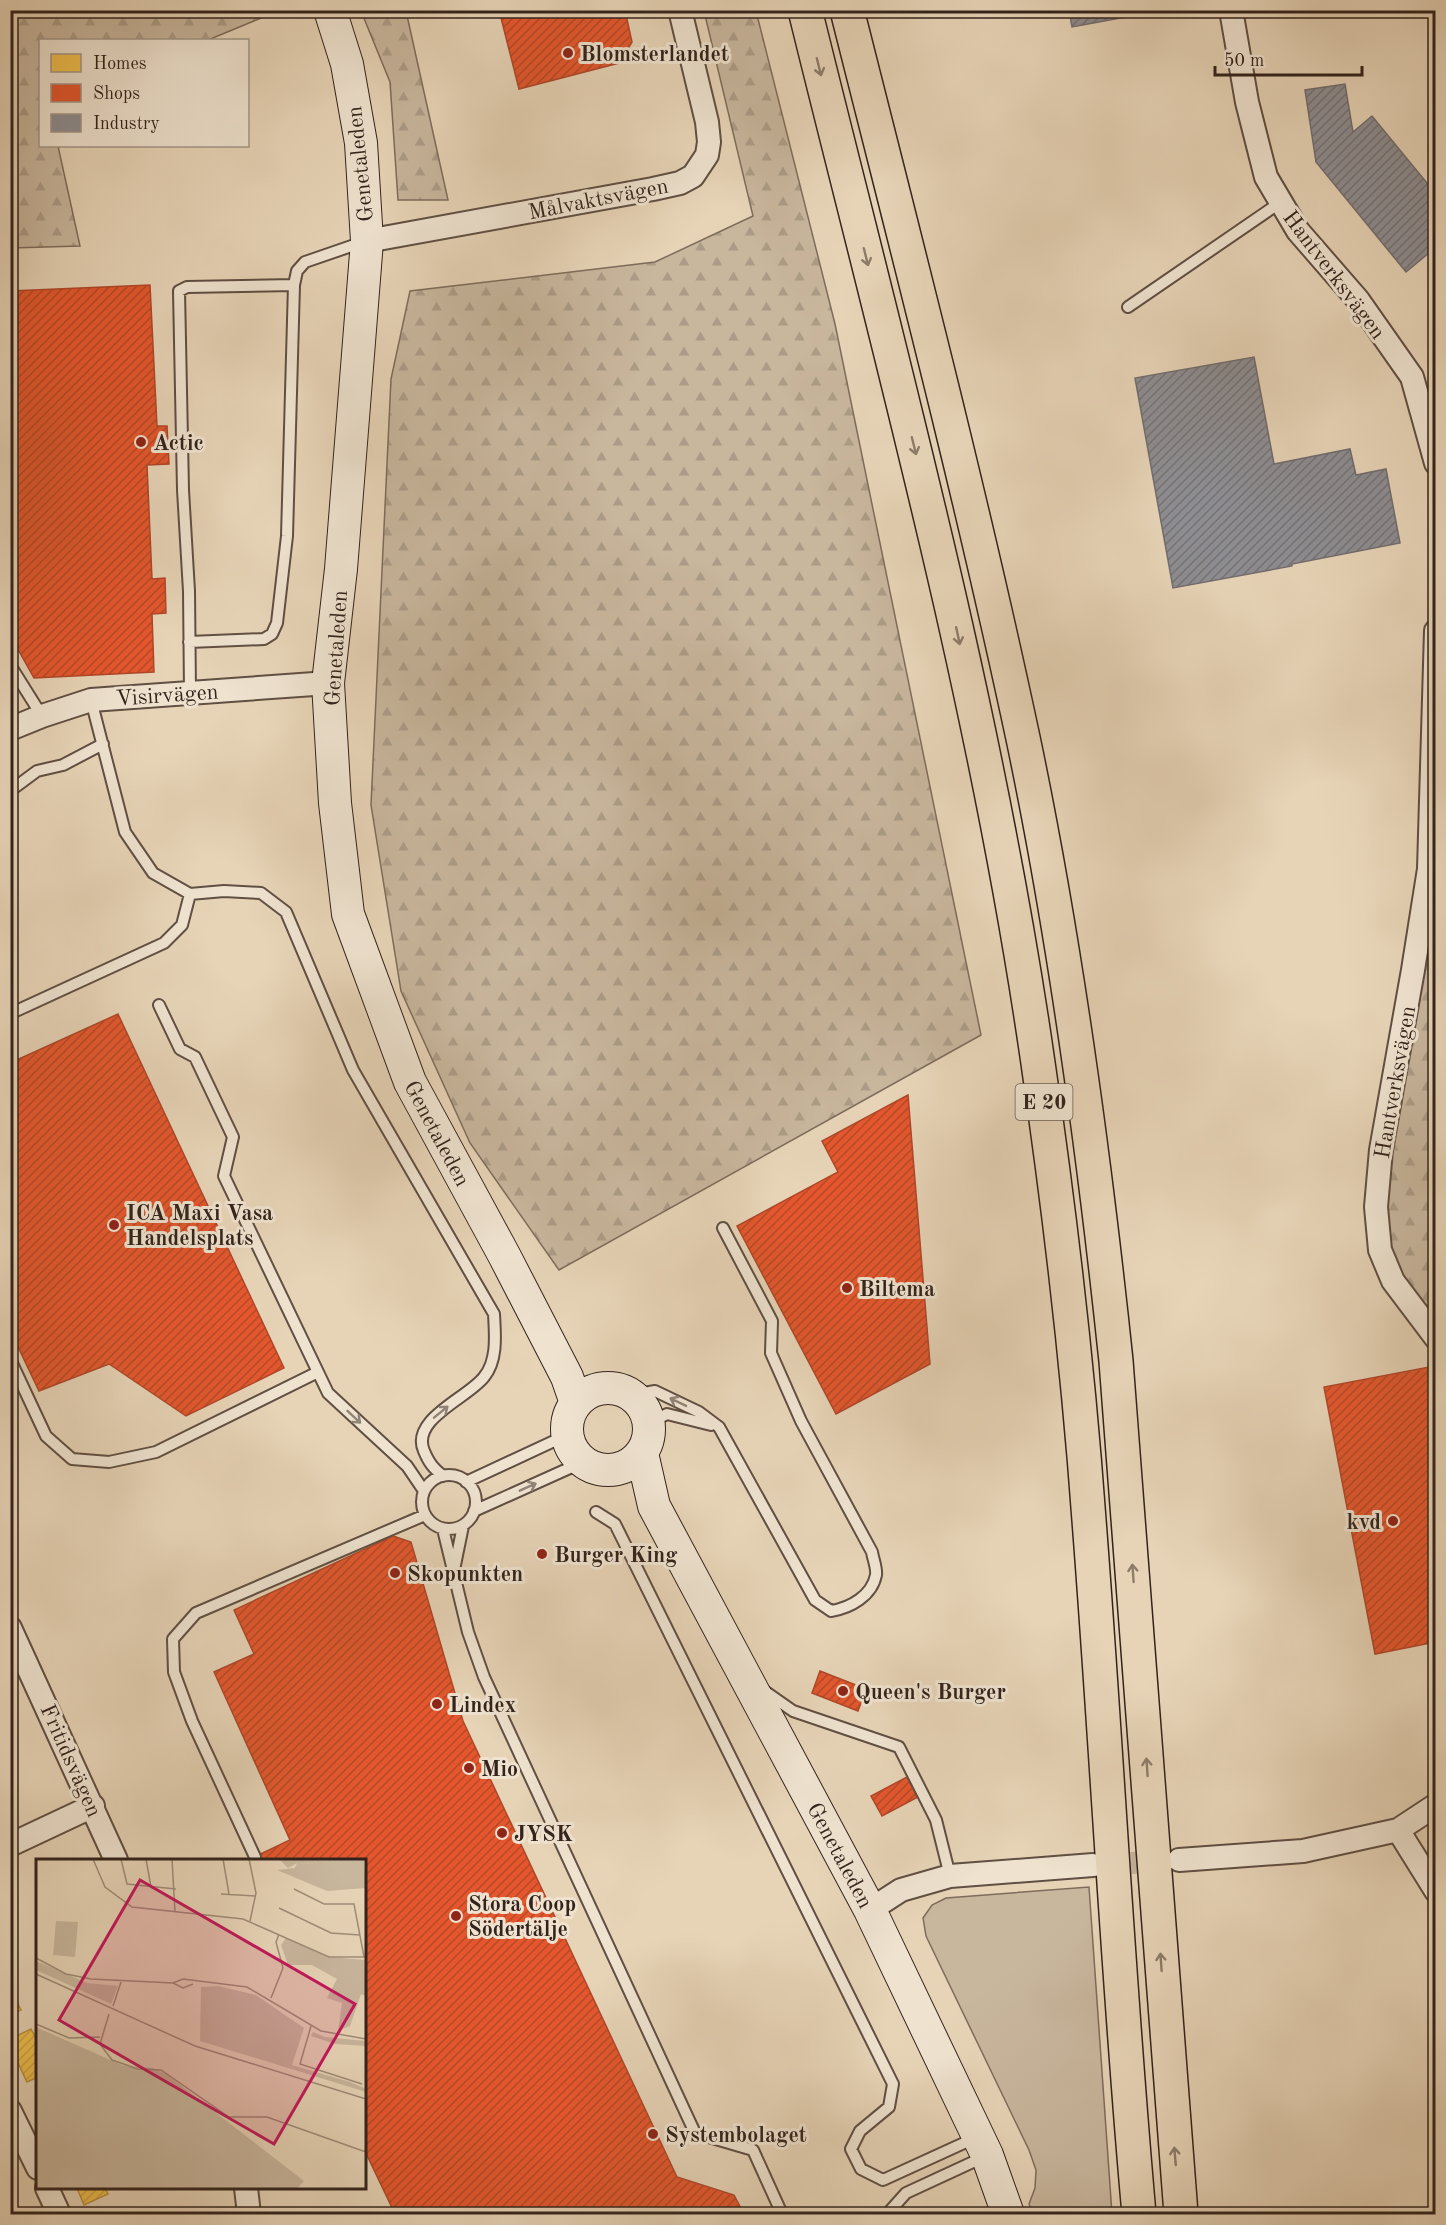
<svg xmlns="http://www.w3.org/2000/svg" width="1446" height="2225" font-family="'Old Standard TT',serif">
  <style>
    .green { fill: #c8b69d; stroke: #7e6c5c; stroke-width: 1.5 }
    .forest { fill: url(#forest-firs); stroke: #7e6c5c; stroke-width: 1.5 }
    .homes { fill: url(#homes-hatch); stroke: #b9923f; stroke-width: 1.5 }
    .shops { fill: url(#shops-hatch); stroke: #af4729; stroke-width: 1.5 }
    .industry { fill: url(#industry-hatch); stroke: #726d6f; stroke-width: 1.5 }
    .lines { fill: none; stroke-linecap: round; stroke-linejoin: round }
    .street-tunnel { stroke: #c3b198; stroke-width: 22; stroke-dasharray: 22 11; stroke-linecap: butt }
    .lane-casing { stroke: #604f43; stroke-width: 14 }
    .street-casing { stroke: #604f43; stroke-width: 26 }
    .secondary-casing { stroke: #33231c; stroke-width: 34 }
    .highway-casing { stroke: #33231c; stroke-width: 36 }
    .lane { stroke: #efe3d0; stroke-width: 10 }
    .street { stroke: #efe3d0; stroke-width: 22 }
    .secondary { stroke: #efe3d0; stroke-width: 32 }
    .highway { stroke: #e7d4b7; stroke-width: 33 }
    .oneway { stroke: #8d7c6a }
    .oneway2 { stroke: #918376 }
    .poi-dot { fill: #8f2418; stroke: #efe3d0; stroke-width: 2 }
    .labels { text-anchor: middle; stroke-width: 6; stroke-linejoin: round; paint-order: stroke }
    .shield { fill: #efe3d0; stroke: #6b5d52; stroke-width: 1.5 }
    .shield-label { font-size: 21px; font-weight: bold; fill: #33231c }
    .poi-label { font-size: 22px; font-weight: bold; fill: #33231c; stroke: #efe3d0; text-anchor: start }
    .street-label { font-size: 22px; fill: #33231c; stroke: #efe3d0 }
    .inset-road { fill: none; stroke: #9f8d79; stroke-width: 1.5 }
    .view { fill: #c2185b; fill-opacity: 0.15; stroke: #c2185b; stroke-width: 3 }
    .inset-edge { fill: none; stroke: #33231c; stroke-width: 3 }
  </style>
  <defs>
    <pattern id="forest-firs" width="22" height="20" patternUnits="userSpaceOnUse" patternTransform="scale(1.5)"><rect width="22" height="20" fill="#c8b69d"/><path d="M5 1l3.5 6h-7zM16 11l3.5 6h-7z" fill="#ac9c87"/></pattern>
    <pattern id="homes-hatch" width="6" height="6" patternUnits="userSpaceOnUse" patternTransform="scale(1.5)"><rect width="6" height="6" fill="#f2c14e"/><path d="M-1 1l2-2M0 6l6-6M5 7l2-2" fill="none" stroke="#d0a644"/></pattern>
    <pattern id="shops-hatch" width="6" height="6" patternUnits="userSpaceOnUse" patternTransform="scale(1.5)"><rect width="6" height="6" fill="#e4572e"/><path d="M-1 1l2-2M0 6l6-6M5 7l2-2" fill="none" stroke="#b94826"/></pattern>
    <pattern id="industry-hatch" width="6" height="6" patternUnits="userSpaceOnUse" patternTransform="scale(1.5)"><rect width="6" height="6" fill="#8d8d92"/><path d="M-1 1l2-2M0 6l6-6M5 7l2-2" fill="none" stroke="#747376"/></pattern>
  </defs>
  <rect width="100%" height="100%" fill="#e7d4b7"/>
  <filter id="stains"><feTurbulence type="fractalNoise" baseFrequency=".00333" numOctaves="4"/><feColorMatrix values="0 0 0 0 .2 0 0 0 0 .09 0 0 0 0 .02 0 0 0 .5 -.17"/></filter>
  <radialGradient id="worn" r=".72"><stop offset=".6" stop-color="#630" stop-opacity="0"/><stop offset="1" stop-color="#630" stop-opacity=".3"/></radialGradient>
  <!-- green -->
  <path class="green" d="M1089,1887l23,327h-79l-4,-10 6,-16 1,-18 -7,-20 -103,-214 -3,-18 9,-13 14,-7z"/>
  <!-- forest -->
  <path class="forest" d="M10,11l1,-1 267,1 -70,29h-168v106h18l22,100 -69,2z
    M361,11h45l42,189h-50l-8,-118z
    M704,11h52l79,313 146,711 -422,235 -89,-127 -69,-152 -30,-186 20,-426 19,-88 245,-29 98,-46z
    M1435,631v707l-42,-57 -12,-131 32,-180z"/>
  <!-- homes -->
  <path class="homes" d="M10,1988l11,22 -11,5z
    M31,2029l7,13v35l-11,5 -17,-36v-7z
    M77,2188h28l3,6 -24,11z"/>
  <!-- shops -->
  <path class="shops" d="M499,10h126l7,32 -13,21 -100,26z
    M150,285l7,141h10l2,38 -22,1 5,114 13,-1 1,35 -14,1 2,58 -120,6 -24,-43v-344z
    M118,1014l166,354 -98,48 -77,-52 -70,27 -29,-61v-267z
    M908,1095l22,269 -94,50 -99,-188 101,-54 -16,-31z
    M1429,1367l7,33v242l-61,12 -51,-267z
    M393,1536l18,6 52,179 214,456 57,18 10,19h-349l-31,-65v-289h-116l42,-20 -76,-168 40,-18 -20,-44z
    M820,1671l46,18 -8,22 -46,-18z
    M907,1777l11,20 -36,19 -11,-20z"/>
  <!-- industry -->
  <path class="industry" d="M1069,10h73l1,4 -71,13z
    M1345,84l8,48 19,-16 64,78v53l-30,25 -90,-110 -11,-72z
    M1254,357l20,107 76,-15 6,26 30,-6 14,74 -108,21v2l-119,22 -38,-210z"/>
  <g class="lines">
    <!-- street-tunnel -->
    <path class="street-tunnel" d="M1098,1865l69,-4"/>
    <defs>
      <path id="lane" d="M1128,307l153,-105
        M189,642l75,-3 8,-5 5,-11 10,-87 7,-251 3,-14 8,-9 58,-20
        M10,665l32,51
        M190,692l-1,-101 -6,-101 -4,-199 8,-4 107,-2
        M91,700l34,132 28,41 37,21 34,-3 37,2 25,19 67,158 141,244c1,20 4,46 -10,63 -16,21 -74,42 -60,74 5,12 9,17 19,25
        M10,791l27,-20 26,-6 40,-21
        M159,1005l21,44 15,8 38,80 -9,39 104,217 79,73 17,25
        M10,1009l6,2 148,-68 18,-18 8,-31
        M10,1359l36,77 26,23 37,3 47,-10 162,-80
        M633,1395l22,-4 44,21 20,15 96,173 16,11c19,-3 41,-15 45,-36 1,-7 -3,-16 -4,-23l-71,-131 -30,-68 1,-32 -49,-93
        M649,1423l18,-9 44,11
        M422 1502a27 27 0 1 1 54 0a27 27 0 1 1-54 0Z
        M466,1482l101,-47
        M474,1511l109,-49
        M596,1512l19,12 278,560 -4,23 -29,24 -9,18 10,20 22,11 92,-42
        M443,1529l25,103 16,45 211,456 58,17 29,64
        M455,1565l8,-39
        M763,1690l30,21 106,36 37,73 14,56
        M255,1857l-63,-136 -18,-49 -1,-33 23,-26 229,-98
        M884,2214l5,-2 17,-19 80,-37"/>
      <path id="street" d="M1231,10l16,92 19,75 32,54 60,69 54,77 24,86
        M367,241l286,-52 27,-6 13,-7 14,-21 2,-13 -2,-20 -27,-112
        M1436,631l-7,238 -16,101 -32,180 -5,57 4,43 13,31 43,57
        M10,729l32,-13 49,-16 237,-17
        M10,1628l106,232
        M1398,1830l38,61
        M10,1845l83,-39
        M1179,1860l124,-9 95,-21 38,-25
        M870,1910l31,-20 49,-14 143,-11
        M10,2111l28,57
        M47,2188l12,26
        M246,2188l3,26"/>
      <path id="secondary" d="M330,10l17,54 14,79 6,98 -26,328 -13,114 7,120 13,111 62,168 94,173 63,122 9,26
        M567 1429a41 41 0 1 1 82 0a41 41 0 1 1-82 0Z
        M642,1453l12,53 216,404 117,245 21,59"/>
      <path id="highway" d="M805,10c86,349 182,697 233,1053 22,151 40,304 51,457 18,231 29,463 50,694
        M847,10c61,242 124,484 176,728 43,205 71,414 93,623l65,853"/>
    </defs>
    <!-- lane casing -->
    <use href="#lane" class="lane-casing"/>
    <!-- street casing -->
    <use href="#street" class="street-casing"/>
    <!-- secondary casing -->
    <use href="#secondary" class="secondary-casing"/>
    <!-- highway casing -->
    <use href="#highway" class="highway-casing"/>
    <!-- lane -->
    <use href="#lane" class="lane"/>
    <!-- street -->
    <use href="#street" class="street"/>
    <!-- secondary -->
    <use href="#secondary" class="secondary"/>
    <!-- highway -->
    <use href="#highway" class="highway"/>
  </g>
  <!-- one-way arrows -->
  <defs><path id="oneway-shaft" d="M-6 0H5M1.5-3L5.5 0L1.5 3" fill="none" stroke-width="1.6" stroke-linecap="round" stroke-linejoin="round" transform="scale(1.5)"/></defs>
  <g class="oneway">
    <use href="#oneway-shaft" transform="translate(819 67) rotate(76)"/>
    <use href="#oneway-shaft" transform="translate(866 257) rotate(76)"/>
    <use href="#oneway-shaft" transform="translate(914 446) rotate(76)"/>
    <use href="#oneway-shaft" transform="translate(958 636) rotate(78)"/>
    <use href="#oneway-shaft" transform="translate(1133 1573) rotate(-94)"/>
    <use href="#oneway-shaft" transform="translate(1147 1767) rotate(-94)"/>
    <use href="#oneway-shaft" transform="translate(1161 1962) rotate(-94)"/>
    <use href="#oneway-shaft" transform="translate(1175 2156) rotate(-95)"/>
  </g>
  <g class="oneway2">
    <use href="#oneway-shaft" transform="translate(678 1402) rotate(-154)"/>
    <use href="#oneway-shaft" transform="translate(441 1412) rotate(-39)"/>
    <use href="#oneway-shaft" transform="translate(354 1417) rotate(43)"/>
    <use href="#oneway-shaft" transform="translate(528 1487) rotate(-24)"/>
  </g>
  <!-- markers -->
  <g class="poi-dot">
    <circle cx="568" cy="53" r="6"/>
    <circle cx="141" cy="442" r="6"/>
    <circle cx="114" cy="1225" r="6"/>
    <circle cx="847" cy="1288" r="6"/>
    <circle cx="1393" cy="1521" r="6"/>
    <circle cx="542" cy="1554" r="6"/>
    <circle cx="395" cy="1573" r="6"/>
    <circle cx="843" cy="1691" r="6"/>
    <circle cx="437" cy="1704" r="6"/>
    <circle cx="469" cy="1768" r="6"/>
    <circle cx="502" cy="1833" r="6"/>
    <circle cx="456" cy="1916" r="6"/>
    <circle cx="653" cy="2134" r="6"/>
  </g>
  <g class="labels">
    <!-- shield labels -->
    <rect class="shield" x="1015.5" y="1084" width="57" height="36" rx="4.5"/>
    <g class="shield-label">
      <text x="1044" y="1109">E 20</text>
    </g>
    <!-- poi labels -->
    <g class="poi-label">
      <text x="580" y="61">Blomsterlandet</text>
      <text x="153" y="450">Actic</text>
      <text x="126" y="1220">ICA Maxi Vasa<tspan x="126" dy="25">Handelsplats</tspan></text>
      <text x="859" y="1296">Biltema</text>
      <text x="1381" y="1529" text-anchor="end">kvd</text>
      <text x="554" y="1562">Burger King</text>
      <text x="407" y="1581">Skopunkten</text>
      <text x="855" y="1699">Queen's Burger</text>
      <text x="449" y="1712">Lindex</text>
      <text x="481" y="1776">Mio</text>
      <text x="514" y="1841">JYSK</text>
      <text x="468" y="1911">Stora Coop<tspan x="468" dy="25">Södertälje</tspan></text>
      <text x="665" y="2142">Systembolaget</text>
    </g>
    <!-- street labels -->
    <g class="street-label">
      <text transform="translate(359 164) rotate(-96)" y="8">Genetaleden</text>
      <text transform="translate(598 198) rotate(-11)" y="8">Målvaktsvägen</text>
      <text transform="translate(1335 274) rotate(53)" y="8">Hantverksvägen</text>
      <text transform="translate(335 648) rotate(-86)" y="8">Genetaleden</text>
      <text transform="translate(167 694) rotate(-4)" y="8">Visirvägen</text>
      <text transform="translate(1394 1082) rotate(-80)" y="8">Hantverksvägen</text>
      <text transform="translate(438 1133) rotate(62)" y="8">Genetaleden</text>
      <text transform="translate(72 1760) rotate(66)" y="8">Fritidsvägen</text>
      <text transform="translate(841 1855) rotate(62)" y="8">Genetaleden</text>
    </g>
  </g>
  <!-- overview -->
  <g transform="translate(36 1859)">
    <rect width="330" height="330" fill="#e7d4b7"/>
    <path d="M243,0h39l1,1 -3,4 -19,-1 -9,5zM20,62l22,1 -3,35 -22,-2zM0,102l51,22 31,3 -7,18 -75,-34z" fill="#c8b69d"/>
    <path d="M282,0h46l2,29 -39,3 -50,-21 18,-2 2,-5 19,1zM250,79l42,19 38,3v36l-5,-2 -11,32 -12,5 4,-28 -15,-5 10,-19 -25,-14h-24l-7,-20zM182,127l38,9 48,33 -12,37 58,17 16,7v3l-166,-51 1,-54zM0,168l88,39 29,2 13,6 138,107 -7,8h-261zM277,173l12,5 41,4v5l-31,-2 -24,-8z" fill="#c8b69d"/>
    <path class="inset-road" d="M57,0l12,28 27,20 111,12 86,38h37M85,0l6,25 49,5M110,0l5,28M136,0l3,53M187,0l6,35M213,0l7,34 -6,28M258,30l30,15h30l10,53M185,35l34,2M243,49l52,25 29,2M0,99l30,16 25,5 82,4 10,5 10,-4M0,115l159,72 171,53M137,124l10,-4 64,8 74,44 45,8M235,139l12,-30 -7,-26 3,-8M77,147l8,-24M73,155l-9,30 12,16 26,9 23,1 68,47h38l99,35M0,165l33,14 31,-1M275,167l-11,38 62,20"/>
    <path class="view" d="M104,21l215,124 -81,140 -215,-124z"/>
    <rect width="330" height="330" class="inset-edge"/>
  </g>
  <!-- margin -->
  <rect width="1446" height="2225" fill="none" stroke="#e7d4b7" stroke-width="36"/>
  <rect x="12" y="12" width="1422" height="2201" fill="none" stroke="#33231c" stroke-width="3"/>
  <rect x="18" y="18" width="1410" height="2189" fill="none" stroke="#33231c" stroke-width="1.5"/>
  <!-- legend -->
  <rect x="39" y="39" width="210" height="108" fill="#efe3d0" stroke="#a49688" stroke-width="1.5"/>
  <rect x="51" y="54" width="30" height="18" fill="#f2c14e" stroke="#a49688" stroke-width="1.5"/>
  <text x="93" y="69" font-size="18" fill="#33231c">Homes</text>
  <rect x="51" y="84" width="30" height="18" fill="#e4572e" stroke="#a49688" stroke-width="1.5"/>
  <text x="93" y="99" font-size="18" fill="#33231c">Shops</text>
  <rect x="51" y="114" width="30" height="18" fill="#8d8d92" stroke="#a49688" stroke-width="1.5"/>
  <text x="93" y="129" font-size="18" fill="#33231c">Industry</text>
  <!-- scale -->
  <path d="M1215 66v9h147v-9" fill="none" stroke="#33231c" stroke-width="3"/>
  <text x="1224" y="66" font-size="18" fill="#33231c" stroke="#efe3d0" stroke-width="4.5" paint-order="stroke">50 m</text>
  <rect width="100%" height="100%" filter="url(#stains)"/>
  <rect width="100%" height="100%" fill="url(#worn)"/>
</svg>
